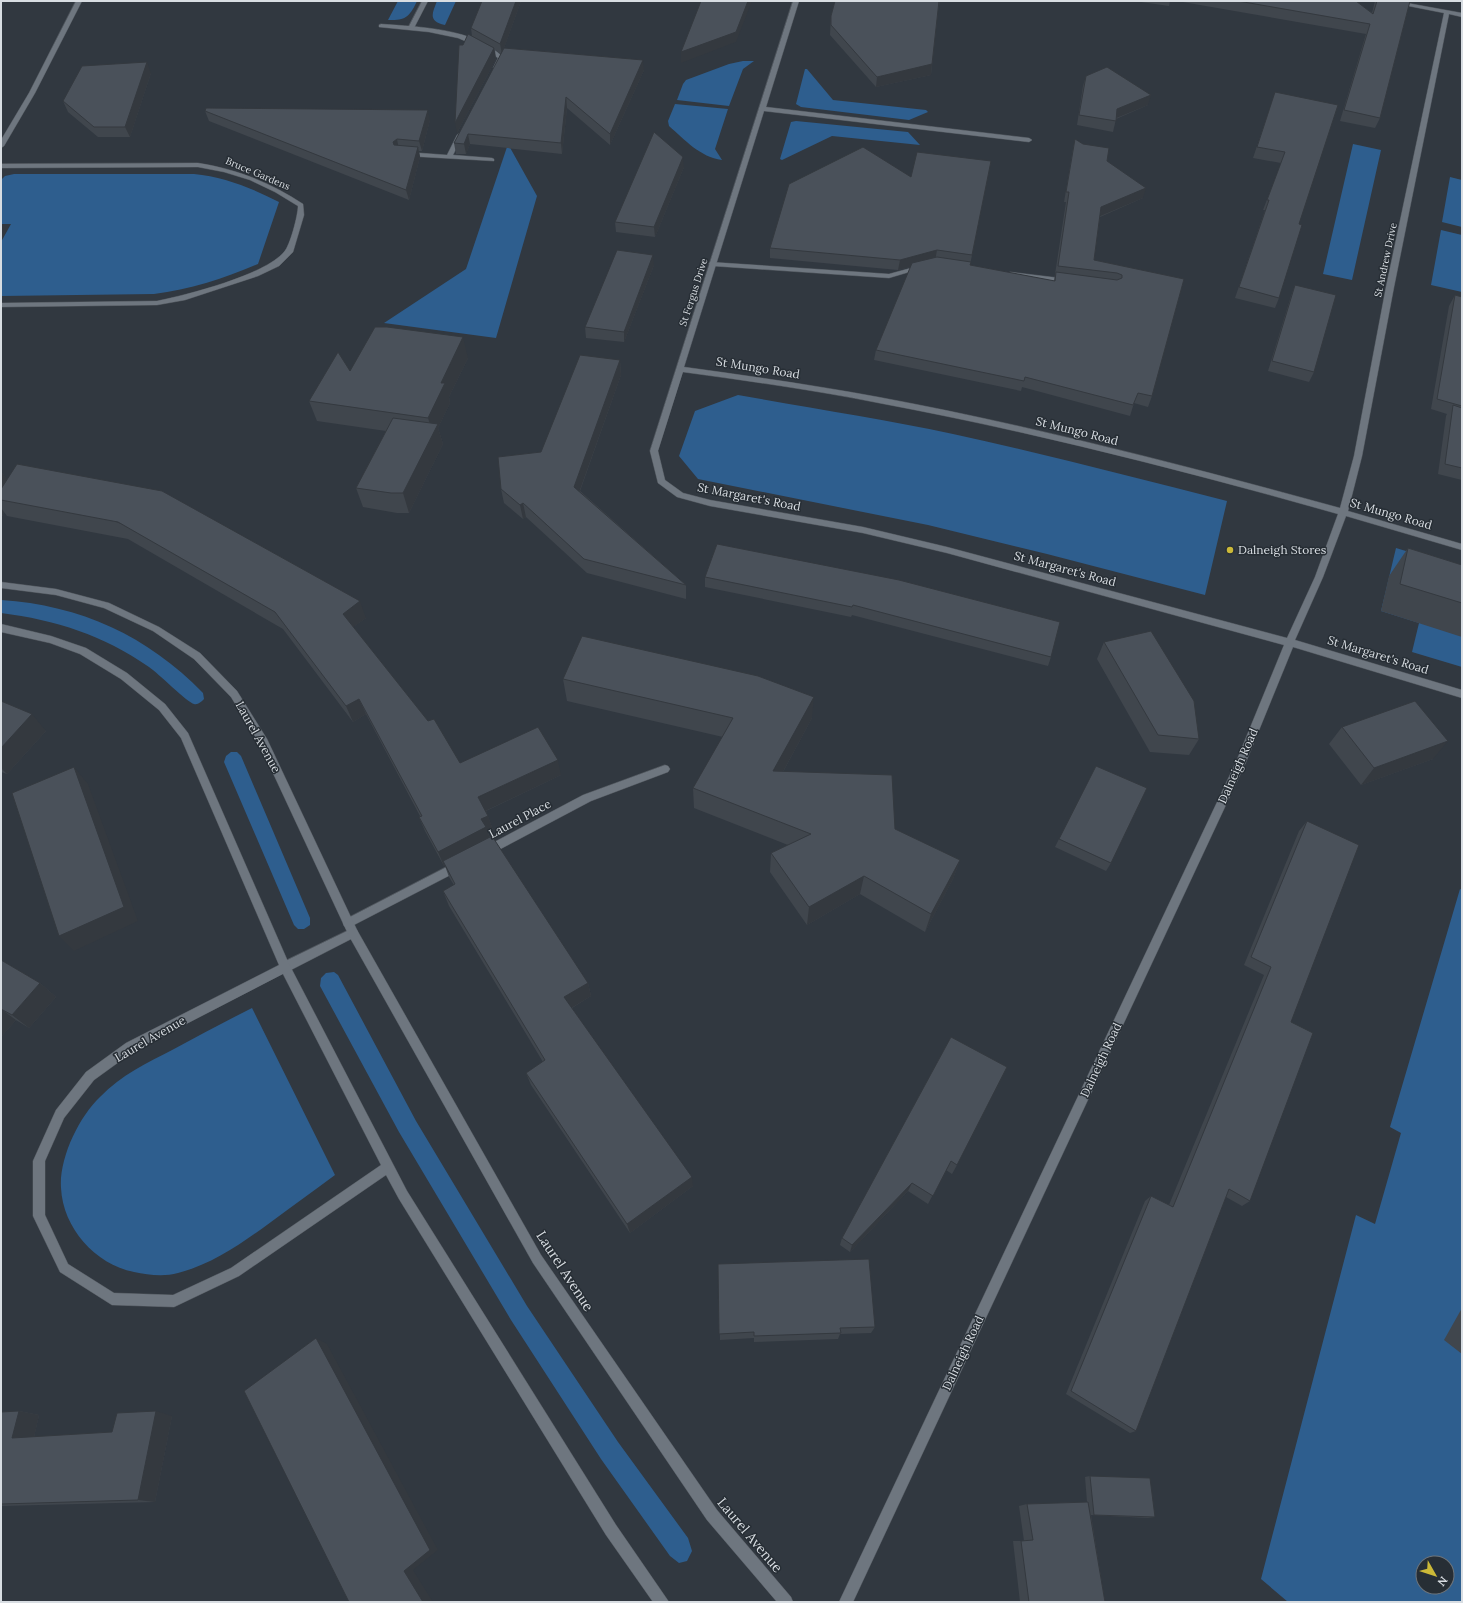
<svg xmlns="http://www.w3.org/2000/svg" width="1463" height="1603" font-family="Lora,serif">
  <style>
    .green { fill: #2e5e8e; fill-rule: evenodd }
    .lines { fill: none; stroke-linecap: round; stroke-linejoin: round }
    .lane-casing { stroke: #4e545b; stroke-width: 1 }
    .street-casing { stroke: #4e545b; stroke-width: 1 }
    .lane { fill: #6e767f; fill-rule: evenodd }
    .street { fill: #6e767f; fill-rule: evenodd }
    .wall { fill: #40464d }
    .shaded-wall { fill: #34393f }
    .building { fill: #4a515a; stroke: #34393f }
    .poi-dot { fill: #ccb938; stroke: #272e35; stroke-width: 1.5 }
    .labels { text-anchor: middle; stroke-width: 3; stroke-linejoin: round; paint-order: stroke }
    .far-street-label { font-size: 10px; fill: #d8dde2; stroke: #272e35 }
    .street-label { font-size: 12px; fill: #d8dde2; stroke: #272e35 }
    .poi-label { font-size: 12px; fill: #d8dde2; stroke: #272e35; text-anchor: start }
    .near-street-label { font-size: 14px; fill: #d8dde2; stroke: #272e35 }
  </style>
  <rect width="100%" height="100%" fill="#313840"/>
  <!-- green -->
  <path class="green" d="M398,1h19c-7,15 -11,20 -29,19z
    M437,1h19l-11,24c-17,-4 -13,-11 -8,-24z
    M743,61h11l-11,8 -14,37 -52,-6 6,-16 3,-4 43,-16z
    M805,69h2l26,31 93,10 2,2 -19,8 -108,-13 -5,-3z
    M675,104l53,5 -13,40 7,11c-22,-3 -37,-20 -53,-34l-1,-5z
    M796,121l112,11 12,13 -88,-9 -50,24 -2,-1 11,-37z
    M508,144l29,52 -41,142 -112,-15 82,-54z
    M1353,144l28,6 -29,130 -29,-6z
    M14,174h180c30,3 58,14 85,28l-21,62c-33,14 -68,26 -104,30l-153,2v-54l10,-18h-10v-44l4,-4z
    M1450,177l12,3v47l-20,-5z
    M1441,230l21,5v57l-31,-7z
    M738,395c72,13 144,24 215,39 92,20 183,44 274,67l-22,94 -158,-41 -119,-29 -230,-46 -19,-23 16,-45z
    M1396,548l66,20v99l-50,-15 7,-29 -38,-12z
    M1,600c79,5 147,36 202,93l1,6c-3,3 -6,6 -10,5 -6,-1 -36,-31 -45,-37 -46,-32 -93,-47 -148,-54z
    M231,752h6l4,4 69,162v7l-6,4h-6l-4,-4 -70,-163 2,-6z
    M1460,889l2,1v712h-174l-27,-23 95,-364 19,9 26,-91 -11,-6zM1423,1563h24v24h-24z
    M334,972l4,3 78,146 111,185 91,136 70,96 4,13 -5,10 -8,2 -9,-7 -69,-97 -90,-139 -112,-188 -79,-146 1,-8 5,-5z
    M252,1008l83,167c-21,16 -43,31 -64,47 -29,21 -58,42 -93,51 -14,4 -30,2 -44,-1 -39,-8 -71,-44 -73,-84 -2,-30 18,-71 39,-91 21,-22 47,-34 74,-48 26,-14 52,-28 78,-41z"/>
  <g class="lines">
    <defs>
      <path id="lane" d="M381,24c39,3 94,4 123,34l-6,11h-4l-1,-1 5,-10 -12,-8 -28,-12 -29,-6 -50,-5v-2z
        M460,133l3,2 -10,20 39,3 2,1v2l-88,-5 -3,-2 3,-2 41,3 10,-20z
        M710,262l179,12 33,-9 4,2 -37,11 -176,-12 -4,-2z
        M1010,272l58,7 4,2 -4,2 -55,-7 -4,-2z
        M665,765l3,1 2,3 -2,3 -77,29 -100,53 -4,1 -4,-1 -1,-3 1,-3 100,-53z
        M458,861l4,2 1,3 -1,3 -110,57 -4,2 -4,-2 -1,-3 1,-3z
        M353,928l4,2 1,3 -1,3 -68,35 -4,1 -4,-1 -1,-4 1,-4z"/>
      <path id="street" d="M76,1h6l-47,92 -31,53 -3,2v-8l28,-47z
        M422,1h6l-14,27 -5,1 -1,-1z
        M793,1h6l-33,106 263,31 3,2 -3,2 -265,-31 -80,256c65,9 129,18 194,30 156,29 309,69 462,111l14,-52 32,-169 58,-274 -61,-12h13l66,12v4l-13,-3 -55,273 -32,169 -14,55 114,33v6l-116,-34 -23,61 -28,63 167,50v8l-169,-51 -47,115 -393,840h-14l397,-840 48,-117 -337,-92 -84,-20 -153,-27 -33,-9 -19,-14 -8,-32zM683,372c66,9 131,18 196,31 155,29 307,68 459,111l-23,63 -28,61 -340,-91 -84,-20 -153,-27 -27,-7 -18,-13 -7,-29z
        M198,163c39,6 73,20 105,41l1,11 -11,37 -14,14 -21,10 -73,24 -28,5 -156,2v-4l156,-2c30,-6 108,-26 127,-49 6,-6 14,-37 14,-46l-23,-14 -25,-12 -26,-8 -26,-5 -197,1v-4z
        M1,582l55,7 53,14 50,24 41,26 37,38 30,48 90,191 184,325 176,255 74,87 2,5h-16l-70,-82 -174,-257 -184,-327 -91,-195 -27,-44 -37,-38 -41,-28 -49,-23 -48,-13 -55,-7z
        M1,624l50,12 35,12 41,25 38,31 23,29 101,231 118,227 209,334 53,77h-16l-47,-67 -207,-336 -13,-24 -147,101 -65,31 -62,-2 -52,-33 -27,-56v-55l23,-51 30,-38 40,-29 153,-78 -98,-227 -22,-28 -38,-31 -41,-25 -30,-11 -49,-11zM283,974l98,191 -150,103 -58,27 -59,-2 -46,-29 -23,-49v-54l19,-43 30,-38 40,-29z"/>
    </defs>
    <!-- lane casing -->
    <use href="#lane" class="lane-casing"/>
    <!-- street casing -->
    <use href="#street" class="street-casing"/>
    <!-- lane -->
    <use href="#lane" class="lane"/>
    <!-- street -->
    <use href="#street" class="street"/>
  </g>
  <!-- wall -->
  <path class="wall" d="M482,1h39l-17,47 140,22 -34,75 -43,-37 -5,46 -92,-10 -4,10h-10l-2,-11 47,-89 -6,-4 1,9 -39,74 6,-88 9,-9 -1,-8z
    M835,1h105l-2,10 -7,64 -55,12 -46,-52 1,-19z
    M1134,1h36l-1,5z
    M1177,1h179l16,12 3,-12h35l-30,117 -5,10 -35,-7 26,-87z
    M151,73l-21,64h-32l-30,-25 -5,-11z
    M1086,76l62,29 -32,14 -3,13 -36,-7 6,-39z
    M1275,92l24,132 -20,74 -4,10 -40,-10 30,-88h-2l18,-47 -28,-5z
    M205,111l225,9 -8,31h-3l1,6 -11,43 -200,-79z
    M1075,139l32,22 36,37 -43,19 -6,43 90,19 -32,117 -4,11 -14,-4 -4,13 -108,-29 -1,4 -147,-31 2,-10 35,-83 -13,3 -128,-12v-10l141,-71 80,-16 -21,104 84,16 12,-79h-2l9,-53z
    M684,167l-29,70 -39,-5 -1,-10z
    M654,265l-30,77 -38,-4 -1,-11z
    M1295,285l19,87 -5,10 -41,-11 23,-75z
    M1455,295l7,2v183l-24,-6 8,-58 1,-2 -16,-5 18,-103z
    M468,358l-19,39 1,6 -12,25 5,16 -34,69h-12l-34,-6 -7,-19 30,-57 -69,-10 -8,-20 41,-30z
    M620,360l1,15 -41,116 106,94v14l-99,-26 -61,-56 -3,2 -19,-16 -3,-14 40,-37z
    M1,471l6,9 359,138 -13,9 107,136 101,12 -75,36 7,19 -5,3 2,4 98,146 3,13 -19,12 121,178 -63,47 -99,-148 -5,-12 17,-11 -94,-156 -6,-15 11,-6 -5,-8 -4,-11h-1l-19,-35 -6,-14 1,-1 -54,-102 -13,8 -70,-93 -155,-90 -121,-23 -3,-4 -3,7z
    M717,544l334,113 -3,9 -196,-51 -1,2 -146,-30v-10z
    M1408,548l54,17v72l-81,-26 8,-35z
    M1104,642l95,97 -10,16 -39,-3 -53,-93z
    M563,679l249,39 -29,54 112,57 65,31 -7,19 -28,53 -65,-38 -53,31 -37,-53 1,-19 17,-8 -94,-37 -1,-20 30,-51 -156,-36z
    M1,701l45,30 -39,43 -6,-2z
    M1342,727l91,32 -72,26 -32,-41z
    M1307,821l-16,201 -41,179 -8,5 -16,-9 -90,234 -6,2 -64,-39 79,-193 6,-5 18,9 95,-230 -20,-10 55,-134z
    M1059,839l52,24 -5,8 -51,-24z
    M1,960l39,23 16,14 -27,31 -13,-8 -15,17z
    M951,1037l6,128 -5,9 -6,-4 -18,34 -20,-13 -58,61 -10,-7 2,-7z
    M718,1264l157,63 -4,6 -31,1 -2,5 -84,3v-4l-34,2z
    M1462,1308v46l-18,-14z
    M19,1411l20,4 -5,22 78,-5 60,-16 -17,86 -154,4v-94z
    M1090,1476l65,41 -7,1 -57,-3 14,87h-85l-7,-61h11l-5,-35 8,-2 60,-2 -2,-25z"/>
  <!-- shaded-wall -->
  <path class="shaded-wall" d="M516,1h5l-19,53 -2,-10z
    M748,1h4l-16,41 -55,21v-11z
    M494,48l2,11 -39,74 -2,-10z
    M643,60l1,10 -34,75v-11z
    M147,62l4,11 -21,64 -5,-10z
    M932,64l-1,11 -55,12 1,-10z
    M1151,95l-3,10 -34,14 3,-10z
    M566,97l1,11 -5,46 -1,-11z
    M428,110l2,10 -8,31 -3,-10z
    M468,134l2,10 -4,10 -2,-10z
    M397,139l2,11 -3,2 -3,-10z
    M418,147l2,10 -11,43 -3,-10z
    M683,157l1,10 -29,70 -1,-10z
    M1146,188l-3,10 -45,19 3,-10z
    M937,250l-2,11 -37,9 2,-10z
    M653,255l1,10 -30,77v-10z
    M463,337l5,21 -19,39 1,6 -12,25 5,16 -34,69 -6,-20 30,-59 -5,-16 13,-35z
    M620,360l1,15 -45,126 -2,-14z
    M1,471l13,18 -13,11z
    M523,503l3,14 -3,2 -3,-14z
    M1,508l3,4 -3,7z
    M360,601l6,17 -17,12 -6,-16z
    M814,697l-2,21 -40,74 1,-21z
    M359,699l7,15 -13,8 -7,-16z
    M32,714l14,17 -39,43 -6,-6v-20z
    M1448,741l-15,18 -72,26 13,-17z
    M558,760l3,15 -78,37 -5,-15z
    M74,767l14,17 50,137 -64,30 -15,-15z
    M488,816l5,14 -5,3 3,8 -48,20 2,5h-1l-6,-14 43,-33z
    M960,860l-7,19 -28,53 6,-18z
    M864,876l-4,18 -53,31 2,-18z
    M40,983l16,14 -27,31 -17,-13z
    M588,983l3,13 -23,14 -4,-13z
    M1,1009l15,11 -15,17z
    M692,1177l1,9 -63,47 -3,-9z
    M912,1183l-4,8 -58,61 2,-7z
    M316,1338l11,6 111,206 -25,20 20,32h-10l-19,-31z
    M19,1411l20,4 -6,27 -21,-4z
    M156,1411l16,5 -17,86 -17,-2z"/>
  <!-- building -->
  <path class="building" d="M482,1h34l-16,43 -29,-16z
    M701,1h47l-12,31 -55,20z
    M835,1h104l-7,63 -55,13 -46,-52v-9z
    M1238,1h118l17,13 4,-13h33l-30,117 -36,-8 26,-86z
    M468,34l26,14 -39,75 4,-78h4z
    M504,48l139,12 -33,74 -44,-37 -5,46 -93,-9 -4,10 -10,-1z
    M147,62l-22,65h-31l-31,-26 19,-35z
    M1107,67l44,28 -34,14 -1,12 -37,-6 7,-39z
    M1275,92l63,13 -39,119 3,1 -23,73 -40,-11 30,-87h-2l18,-48 -28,-5z
    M206,108l222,2 -9,31 -22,-2 -4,3 1,3 24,2 -12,43 -201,-79z
    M654,132l29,25 -29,70 -39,-5z
    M1075,139l8,5 26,4 -2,13 39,27 -45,19 -7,53 90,19 -32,117 -14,-3 -5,12 -108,-28 -1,4 -148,-31 36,-87 25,-6 34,5 -1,3 85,16 1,-9 61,8 5,-2v-3l-5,-2 -59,-7 11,-74h-3z
    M863,147l48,30 6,-25 74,9 -19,94 -35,-5 -37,10 -130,-12 19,-64z
    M617,250l36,5 -29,77 -39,-5z
    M1295,285l41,10 -22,77 -42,-11z
    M1455,295l7,2v109l-25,-7z
    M375,327h12l76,10 -22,46h4l-17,35 -119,-17 29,-49 12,19z
    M580,355l40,5 -46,127 112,98 -102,-26 -61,-56 -3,2 -19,-16 -3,-32 43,-5z
    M1453,405l9,3v60l-17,-4z
    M393,418l45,6 -35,69h-12l-35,-5z
    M17,464l145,27 198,110 -17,13 85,107 6,-2 26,44 78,-36 20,33 -80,37 10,19 -7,3 5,8 -48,25 -19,-35 3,-1 -63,-117 -13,7 -71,-94 -157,-90 -117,-22v-11z
    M717,544l182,36 161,42 -9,35 -198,-52 -1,2 -147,-30z
    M1408,548l54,17v38l-62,-19z
    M1151,631l43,70 5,38 -41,-4 -54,-93z
    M582,636l176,40 56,21 -41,74 119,4 3,54 65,31 -29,54 -67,-38 -55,31 -38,-54 40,-19 -118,-46 40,-70 -170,-39z
    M1,701l31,13 -31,34z
    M1415,701l33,40 -74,27 -32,-41z
    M1096,766l51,22 -36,75 -52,-24z
    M74,767l50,140 -65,29 -47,-143z
    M1307,821l52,24 -68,177 22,11 -63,168 -21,-12 -93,242 -65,-40 80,-195 22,11 98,-240 -20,-10z
    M492,836l96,147 -24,14 128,180 -65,47 -101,-151 19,-13 -102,-169 12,-7 -12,-23z
    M1,960l39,23 -28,32 -11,-6z
    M951,1037l56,30 -50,98 -6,-4 -18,35 -21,-13 -60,62 -10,-7z
    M869,1259l6,68 -35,1 1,5 -87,3v-4l-35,2 -1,-70z
    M316,1338l114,212 -26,21 19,31h-74l-105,-211z
    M19,1411l-7,27 100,-6 5,-19 39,-2 -18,89 -137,4v-92z
    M1090,1476l60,2 5,39 -61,-2z
    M1088,1502l17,100h-76l-8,-61 12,-1 -6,-36z"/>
  <!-- markers -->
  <circle class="poi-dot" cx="1230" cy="550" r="4"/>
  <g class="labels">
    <!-- far-street labels -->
    <g class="far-street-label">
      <text transform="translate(258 173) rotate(23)" y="4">Bruce Gardens</text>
      <text transform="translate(1385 260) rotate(-78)" y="4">St Andrew Drive</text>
      <text transform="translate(693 292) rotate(-72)" y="4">St Fergus Drive</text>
    </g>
    <!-- street labels -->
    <g class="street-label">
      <text transform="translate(758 368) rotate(9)" y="4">St Mungo Road</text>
      <text transform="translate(1077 431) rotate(14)" y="4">St Mungo Road</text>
      <text transform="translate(749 497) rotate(11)" y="4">St Margaret's Road</text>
      <text transform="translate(1391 514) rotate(16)" y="4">St Mungo Road</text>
      <text transform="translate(1065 569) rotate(15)" y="4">St Margaret's Road</text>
      <text transform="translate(1378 655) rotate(17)" y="4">St Margaret's Road</text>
      <text transform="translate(258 737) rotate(61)" y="4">Laurel Avenue</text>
      <text transform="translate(1238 766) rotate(-66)" y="4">Dalneigh Road</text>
      <text transform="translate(520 819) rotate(-28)" y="4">Laurel Place</text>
      <text transform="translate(150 1039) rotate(-30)" y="4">Laurel Avenue</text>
      <text transform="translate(1101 1060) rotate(-65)" y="4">Dalneigh Road</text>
      <text transform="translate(963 1353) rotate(-65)" y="4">Dalneigh Road</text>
    </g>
    <!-- poi labels -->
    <g class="poi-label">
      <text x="1238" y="554">Dalneigh Stores</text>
    </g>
    <!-- near-street labels -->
    <g class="near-street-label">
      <text transform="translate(565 1271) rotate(57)" y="5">Laurel Avenue</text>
      <text transform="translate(750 1535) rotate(50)" y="5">Laurel Avenue</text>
    </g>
  </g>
  <!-- border -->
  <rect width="1463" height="1603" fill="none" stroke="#d8dde2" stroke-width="4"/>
  <!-- north arrow -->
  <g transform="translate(1435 1575) rotate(129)"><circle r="19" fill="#272e35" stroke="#6e747a"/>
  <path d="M0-3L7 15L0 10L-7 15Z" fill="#ccb938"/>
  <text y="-6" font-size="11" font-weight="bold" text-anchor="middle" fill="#d8dde2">N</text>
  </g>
</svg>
